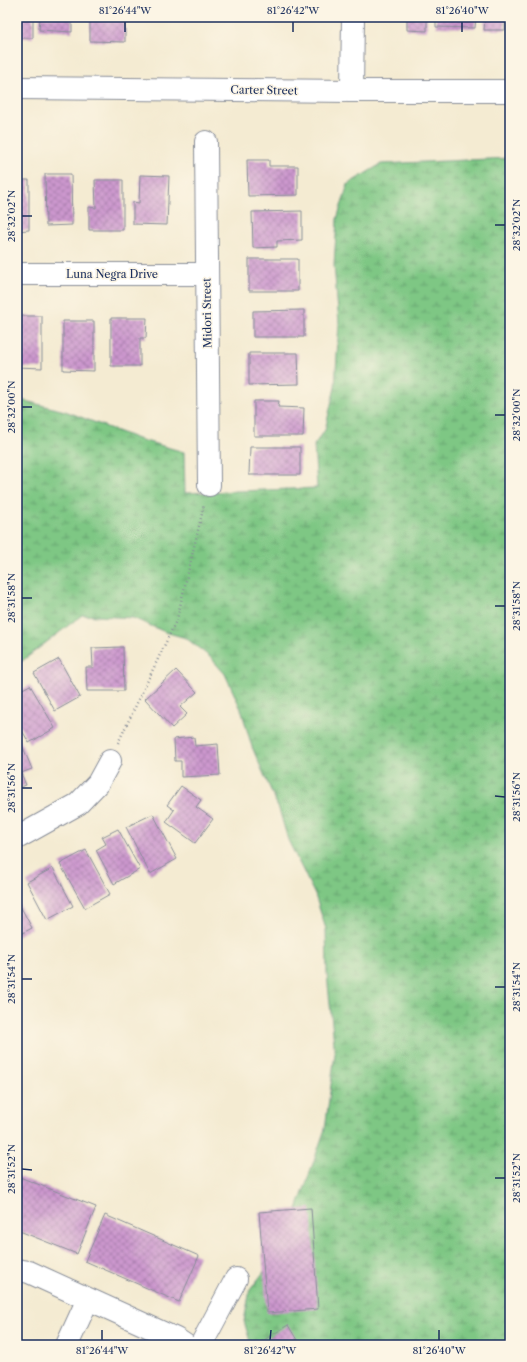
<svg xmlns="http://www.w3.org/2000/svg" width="527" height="1362" font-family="'Libre Caslon Text',serif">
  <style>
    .wetland { fill: url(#wetland-marsh); stroke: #4c7b71 }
    .building { fill: url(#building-cross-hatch) }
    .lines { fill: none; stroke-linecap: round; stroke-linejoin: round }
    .minor-casing { stroke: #888d98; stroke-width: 24 }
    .path { stroke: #888d98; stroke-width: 2.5; stroke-dasharray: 1 3; stroke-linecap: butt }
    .minor { stroke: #fff; stroke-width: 22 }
    .ticks { fill: none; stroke: #1b2f5e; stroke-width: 1.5 }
    .labels { text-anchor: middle; stroke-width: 3; stroke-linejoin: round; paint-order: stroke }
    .street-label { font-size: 11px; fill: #1b2f5e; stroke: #fcf5e5 }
    .neatline { fill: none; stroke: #1b2f5e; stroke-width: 1.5 }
    .ticks-label { font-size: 10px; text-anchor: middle; fill: #1b2f5e }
  </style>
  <defs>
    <pattern id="wetland-marsh" width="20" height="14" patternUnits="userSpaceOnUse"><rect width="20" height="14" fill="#7ec784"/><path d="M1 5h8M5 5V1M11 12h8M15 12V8" fill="none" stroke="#66a26f"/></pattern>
    <pattern id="building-cross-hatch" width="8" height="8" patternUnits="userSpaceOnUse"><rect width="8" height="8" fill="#cc97ce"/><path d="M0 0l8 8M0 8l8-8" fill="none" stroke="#a57caa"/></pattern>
  </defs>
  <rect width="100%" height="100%" fill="#fcf5e5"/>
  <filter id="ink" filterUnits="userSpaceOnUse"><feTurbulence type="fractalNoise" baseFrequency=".025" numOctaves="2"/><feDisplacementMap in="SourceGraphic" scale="8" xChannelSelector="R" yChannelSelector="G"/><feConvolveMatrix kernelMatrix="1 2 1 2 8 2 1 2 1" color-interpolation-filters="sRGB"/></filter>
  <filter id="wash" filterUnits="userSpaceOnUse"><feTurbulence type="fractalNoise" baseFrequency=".012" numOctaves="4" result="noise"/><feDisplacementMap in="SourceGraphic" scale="16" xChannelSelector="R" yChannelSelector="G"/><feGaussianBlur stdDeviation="0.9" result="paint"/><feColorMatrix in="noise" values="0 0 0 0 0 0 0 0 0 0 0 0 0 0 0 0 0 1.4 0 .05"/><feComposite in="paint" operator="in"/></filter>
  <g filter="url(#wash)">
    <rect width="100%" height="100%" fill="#f4ebd2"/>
    <!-- wetland -->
    <path class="wetland" d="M510,158v1187h-259l-7,-24 6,-31 35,-46 40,-115 10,-75 -8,-80 -1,-45 -11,-34 -27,-55 -9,-31 -27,-62 -11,-38 -16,-35 -15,-17 -24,-19 -21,-6 -32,-14 -51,-3 -65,50v-266l48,12 73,28 46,13 1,41 132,-5 -3,-43 11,-15 10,-43 4,-64 -5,-58 3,-46 11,-35 33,-20z"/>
    <g id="blocks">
      <!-- building -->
      <path class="building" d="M17,17h16v21h-16z
        M40,17h32v15l-33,-2z
        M90,17h35v25l-35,-1z
        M407,17h20v14l-20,-1z
        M436,17h40l-1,11 -39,-1z
        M485,17h20v13h-21z
        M247,160h22v6h29v29l-50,1z
        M45,174h26l1,51 -26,1z
        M140,175l29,1 -2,49 -34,-1v-22l6,1z
        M17,180h12v50l-12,1z
        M95,180h28v50h-34v-23l7,1z
        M302,211v29l-25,1v6l-24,1 -1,-36z
        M249,259h49v32h-49z
        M304,310v27h-51v-26z
        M17,316h25v52l-25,-1z
        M111,318h36l-1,20h-6v28h-29z
        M63,321h31v50l-31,-1z
        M249,353h49l1,31 -50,1z
        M254,401h25l-1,6 26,1 -1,28h-49z
        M250,447h50v28h-51z
        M123,647l1,44h-37l-1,-24h7l-1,-19z
        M59,659l21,38 -25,14 -21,-38z
        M176,670l21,22 -17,15 7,7 -15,14 -27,-29z
        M30,685l25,43 -26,15 -12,-22v-29z
        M17,733l15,36 -11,4 5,12 -9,4z
        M194,737l1,9 23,-2 2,31 -39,2v-16h-6l-1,-22z
        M181,786l20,14 -5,7 17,12 -18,24 -29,-21 8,-12 -7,-5z
        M153,814l24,45 -27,15 -24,-47z
        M118,829l22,40 -26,15 -18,-34 10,-6 -4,-7z
        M86,850l24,44 -25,14 -25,-44z
        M53,868l20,38 -26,14 -20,-38z
        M17,900l15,28 -15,8z
        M17,1176l79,31 -19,47 -60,-24z
        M311,1208l7,101 -51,4 -8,-101z
        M105,1215l94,41 -20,46 -94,-41z
        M288,1325l12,20h-44z"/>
    </g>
  </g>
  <g filter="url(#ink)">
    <use href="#blocks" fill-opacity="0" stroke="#888d98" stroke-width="1"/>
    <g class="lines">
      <defs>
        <path id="minor" d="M17,88l335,3h158
          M352,91l1,-74
          M206,142l3,343
          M17,274h190
          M17,838l61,-34 20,-21 12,-22
          M17,1270l12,2 147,67 9,6
          M67,1345l21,-46
          M201,1345l35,-66"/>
      </defs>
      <!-- minor casing -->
      <use href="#minor" class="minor-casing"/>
      <!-- path -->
      <path class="path" d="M118,743l59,-124 27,-114"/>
      <!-- minor -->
      <use href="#minor" class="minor"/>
    </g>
  </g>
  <!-- ticks -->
  <path class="ticks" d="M125,32v-10M293,32v-10M462,32v-10M22,216h10M495,225h10M22,407h10M495,415h10M22,598h10M495,606h10M22,788h10M495,796l10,1M22,979h10M495,987h10M22,1169l10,1M495,1178h10M102,1340v-10M270,1340l1,-10M439,1340v-10"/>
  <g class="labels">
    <!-- street labels -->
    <g class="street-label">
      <text transform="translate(264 90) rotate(1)" y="4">Carter Street</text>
      <text x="112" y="278">Luna Negra Drive</text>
      <text transform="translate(207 313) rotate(-91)" y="4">Midori Street</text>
    </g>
  </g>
  <!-- margin -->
  <rect width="527" height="1362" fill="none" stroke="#fcf5e5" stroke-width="44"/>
  <rect x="22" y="22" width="483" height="1318" class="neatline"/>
  <g class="ticks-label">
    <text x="125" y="14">81°26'44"W</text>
    <text x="293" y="14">81°26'42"W</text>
    <text x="462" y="14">81°26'40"W</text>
    <text transform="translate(11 216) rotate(-90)" y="4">28°32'02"N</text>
    <text transform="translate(516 225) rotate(-90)" y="4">28°32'02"N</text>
    <text transform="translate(11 407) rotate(-90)" y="4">28°32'00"N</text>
    <text transform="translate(516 415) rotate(-90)" y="4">28°32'00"N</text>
    <text transform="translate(11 598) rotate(-90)" y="4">28°31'58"N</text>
    <text transform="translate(516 606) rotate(-90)" y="4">28°31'58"N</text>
    <text transform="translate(11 788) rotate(-90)" y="4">28°31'56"N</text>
    <text transform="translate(516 797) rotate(-90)" y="4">28°31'56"N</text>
    <text transform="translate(11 979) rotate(-90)" y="4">28°31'54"N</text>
    <text transform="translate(516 987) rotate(-90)" y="4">28°31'54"N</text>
    <text transform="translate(11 1169) rotate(-90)" y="4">28°31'52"N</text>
    <text transform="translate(516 1178) rotate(-90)" y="4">28°31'52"N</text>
    <text x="102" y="1354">81°26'44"W</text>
    <text x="270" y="1354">81°26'42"W</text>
    <text x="439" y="1354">81°26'40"W</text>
  </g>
</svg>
